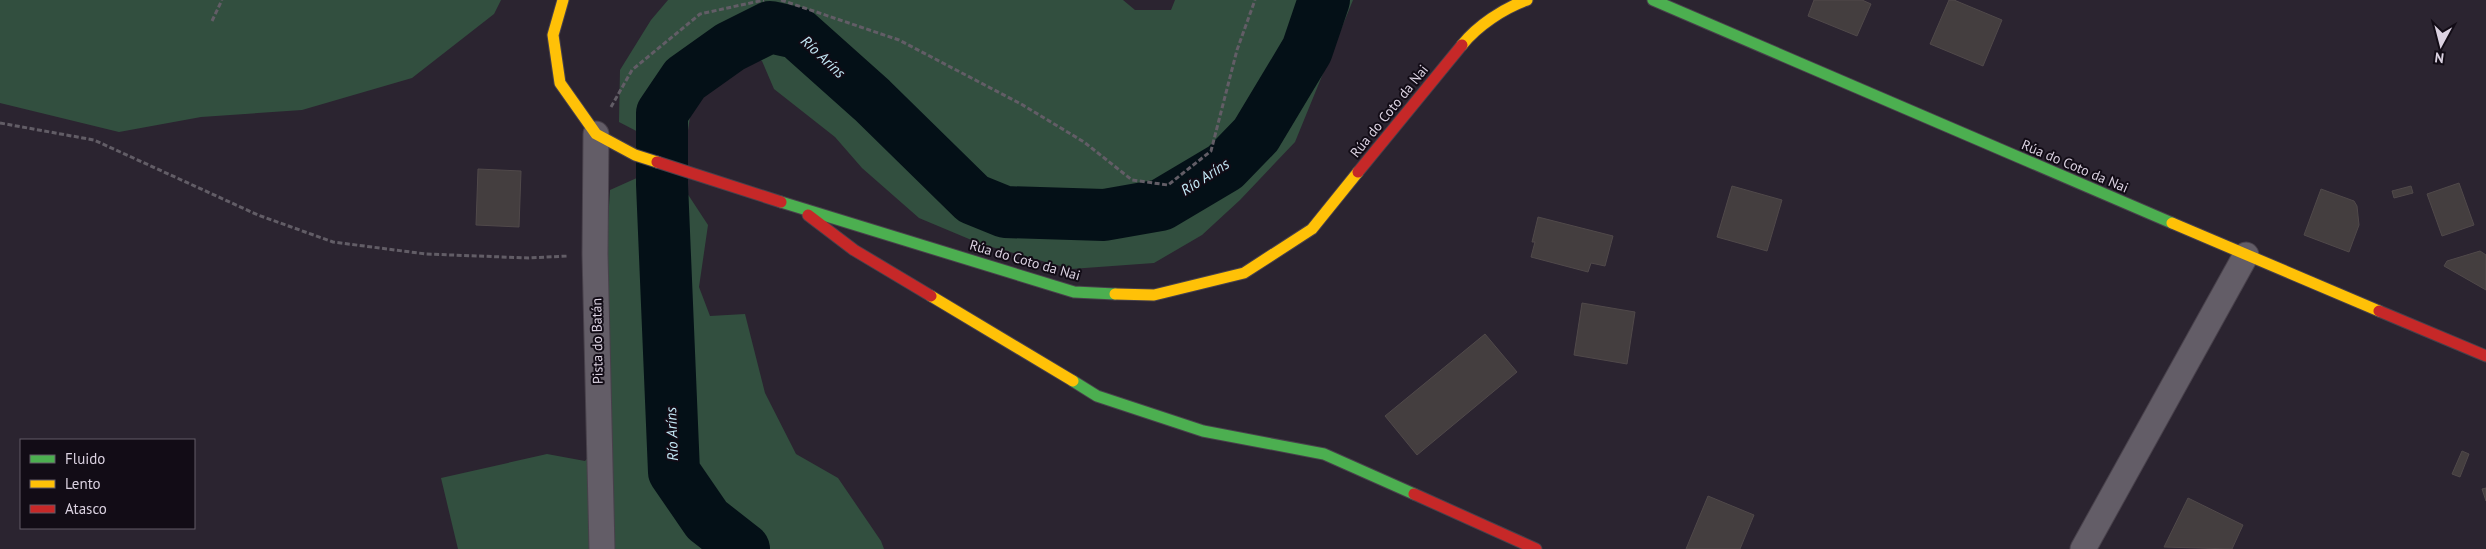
<svg xmlns="http://www.w3.org/2000/svg" width="2486" height="549" font-family="'PT Sans',sans-serif">
  <style>
    .green { fill: #324f3f }
    .lines { fill: none; stroke-linecap: round; stroke-linejoin: round }
    .river { stroke: #041017; stroke-width: 52 }
    .building { fill: #443e3f; stroke: #50494a }
    .street-casing { stroke: #48414b; stroke-width: 27 }
    .fast-casing { stroke: #48414b; stroke-width: 13 }
    .slow-casing { stroke: #48414b; stroke-width: 13 }
    .jam-casing { stroke: #48414b; stroke-width: 13 }
    .path { stroke: #625d66; stroke-width: 3; stroke-dasharray: 5 2.5; stroke-linecap: butt }
    .street { stroke: #635d67; stroke-width: 25 }
    .fast { stroke: #4caf50; stroke-width: 11 }
    .slow { stroke: #ffc107; stroke-width: 11 }
    .jam { stroke: #c62828; stroke-width: 11 }
    .labels { text-anchor: middle; stroke-width: 4; stroke-linejoin: round; paint-order: stroke }
    .street-label { font-size: 14px; fill: #dbd2e1; stroke: #120c16 }
    .water-label { font-size: 15px; font-style: italic; fill: #c4e9f7; stroke: #120c16 }
  </style>
  <rect width="100%" height="100%" fill="#2b2430"/>
  <!-- green -->
  <path class="green" d="M0,0h501l-7,14 -82,64 -110,32 -101,7 -82,15 -119,-29z
    M668,0h455l12,10h36l4,-10h178l-58,142 -55,58 -38,35 -48,28 -83,6 -90,-25 -62,-26 -57,-50 -27,-31 -61,-48 -12,-28 -14,-7 -37,33 -20,23 -5,34 -40,-8 -27,-14 1,-52 31,-50z
    M639,177l48,16 21,32 -9,62 11,29 35,-2 20,79 31,61 42,24 43,63 3,8h-426l-17,-71 106,-24 38,7 24,-28 -3,-181 4,-62z"/>
  <g class="lines">
    <!-- river -->
    <path class="river" d="M744,549l-37,-29 -33,-48 -12,-288v-71l23,-34 45,-32 40,-20 27,6 75,67 101,99 32,13 99,3 57,-10 64,-38 31,-32 51,-85 17,-50"/>
  </g>
  <!-- building -->
  <path class="building" d="M1814,0h48l9,4 -14,32 -49,-20z
    M1949,0h5l48,20 -19,46 -53,-22z
    M478,169l43,2 -2,56 -43,-2z
    M2459,183l15,42 -32,11 -15,-42z
    M1732,186l50,14 -15,51 -50,-14z
    M2411,186l2,7 -19,5 -2,-7z
    M2321,189l33,12 3,5 2,19 -10,27 -45,-17z
    M1538,217l75,19 -8,30 -14,-3 -3,9 -57,-15 4,-15h-3z
    M2480,251l6,4v35l-42,-24 3,-5z
    M1582,303l53,9 -8,52 -53,-9z
    M1485,334l32,38 -100,83 -32,-39z
    M2462,451l7,3 -9,23 -8,-3z
    M2486,488v13l-4,-12z
    M1708,496l46,19 -14,34h-54z
    M2188,498l55,27 -11,24 -68,-2z"/>
  <g class="lines">
    <defs>
      <path id="street" d="M596,134l-1,120 7,295
        M2083,549l163,-294"/>
      <path id="fast" d="M1653,0l519,223
        M781,202l293,90 41,2
        M1073,381l24,15 106,35 121,23 90,40"/>
      <path id="slow" d="M563,0l-10,35 7,48 36,51 39,21 22,7
        M1462,45c15,-19 42,-37 65,-45
        M2172,223l207,88
        M1115,294l39,1 90,-22 68,-44 46,-57
        M931,296l142,85"/>
      <path id="jam" d="M657,162l124,40
        M1358,172l104,-127
        M808,215l46,35 77,46
        M2379,311l107,45
        M1414,494l122,55"/>
    </defs>
    <!-- street casing -->
    <use href="#street" class="street-casing"/>
    <!-- fast casing -->
    <use href="#fast" class="fast-casing"/>
    <!-- slow casing -->
    <use href="#slow" class="slow-casing"/>
    <!-- jam casing -->
    <use href="#jam" class="jam-casing"/>
    <!-- path -->
    <path class="path" d="M781,0l118,40 122,64 63,38 48,38 36,5 43,-34 26,-101 18,-50
      M212,21l10,-21
      M611,107l21,-37 68,-56 64,-14
      M0,123l94,17 164,75 75,27 93,12 103,4 40,-2"/>
    <!-- street -->
    <use href="#street" class="street"/>
    <!-- fast -->
    <use href="#fast" class="fast"/>
    <!-- slow -->
    <use href="#slow" class="slow"/>
    <!-- jam -->
    <use href="#jam" class="jam"/>
  </g>
  <g class="labels">
    <!-- street labels -->
    <g class="street-label">
      <text transform="translate(1389 111) rotate(-51)" y="5">Rúa do Coto da Nai</text>
      <text transform="translate(2075 166) rotate(23)" y="5">Rúa do Coto da Nai</text>
      <text transform="translate(1025 260) rotate(16)" y="5">Rúa do Coto da Nai</text>
      <text transform="translate(597 341) rotate(-91)" y="5">Pista do Batán</text>
    </g>
    <!-- water labels -->
    <g class="water-label">
      <text transform="translate(823 57) rotate(43)" y="5">Río Aríns</text>
      <text transform="translate(1205 177) rotate(-33)" y="5">Río Aríns</text>
      <text transform="translate(672 434) rotate(-92)" y="5">Río Aríns</text>
    </g>
  </g>
  <!-- legend -->
  <rect x="20" y="439" width="175" height="90" fill="#120c16" stroke="#625b67"/>
  <rect x="30" y="455" width="25" height="8" fill="#4caf50" stroke="#625b67"/>
  <text x="65" y="464" font-size="15" fill="#dbd2e1">Fluido</text>
  <rect x="30" y="480" width="25" height="8" fill="#ffc107" stroke="#625b67"/>
  <text x="65" y="489" font-size="15" fill="#dbd2e1">Lento</text>
  <rect x="30" y="505" width="25" height="8" fill="#c62828" stroke="#625b67"/>
  <text x="65" y="514" font-size="15" fill="#dbd2e1">Atasco</text>
  <!-- north arrow -->
  <g transform="translate(2441 45) rotate(187)" stroke="#120c16" stroke-width="4" paint-order="stroke">
  <path d="M0-4L9 19L0 12L-9 19Z" fill="#dbd2e1"/>
  <text y="-8" font-size="14" font-weight="bold" text-anchor="middle" fill="#dbd2e1">N</text>
  </g>
</svg>
